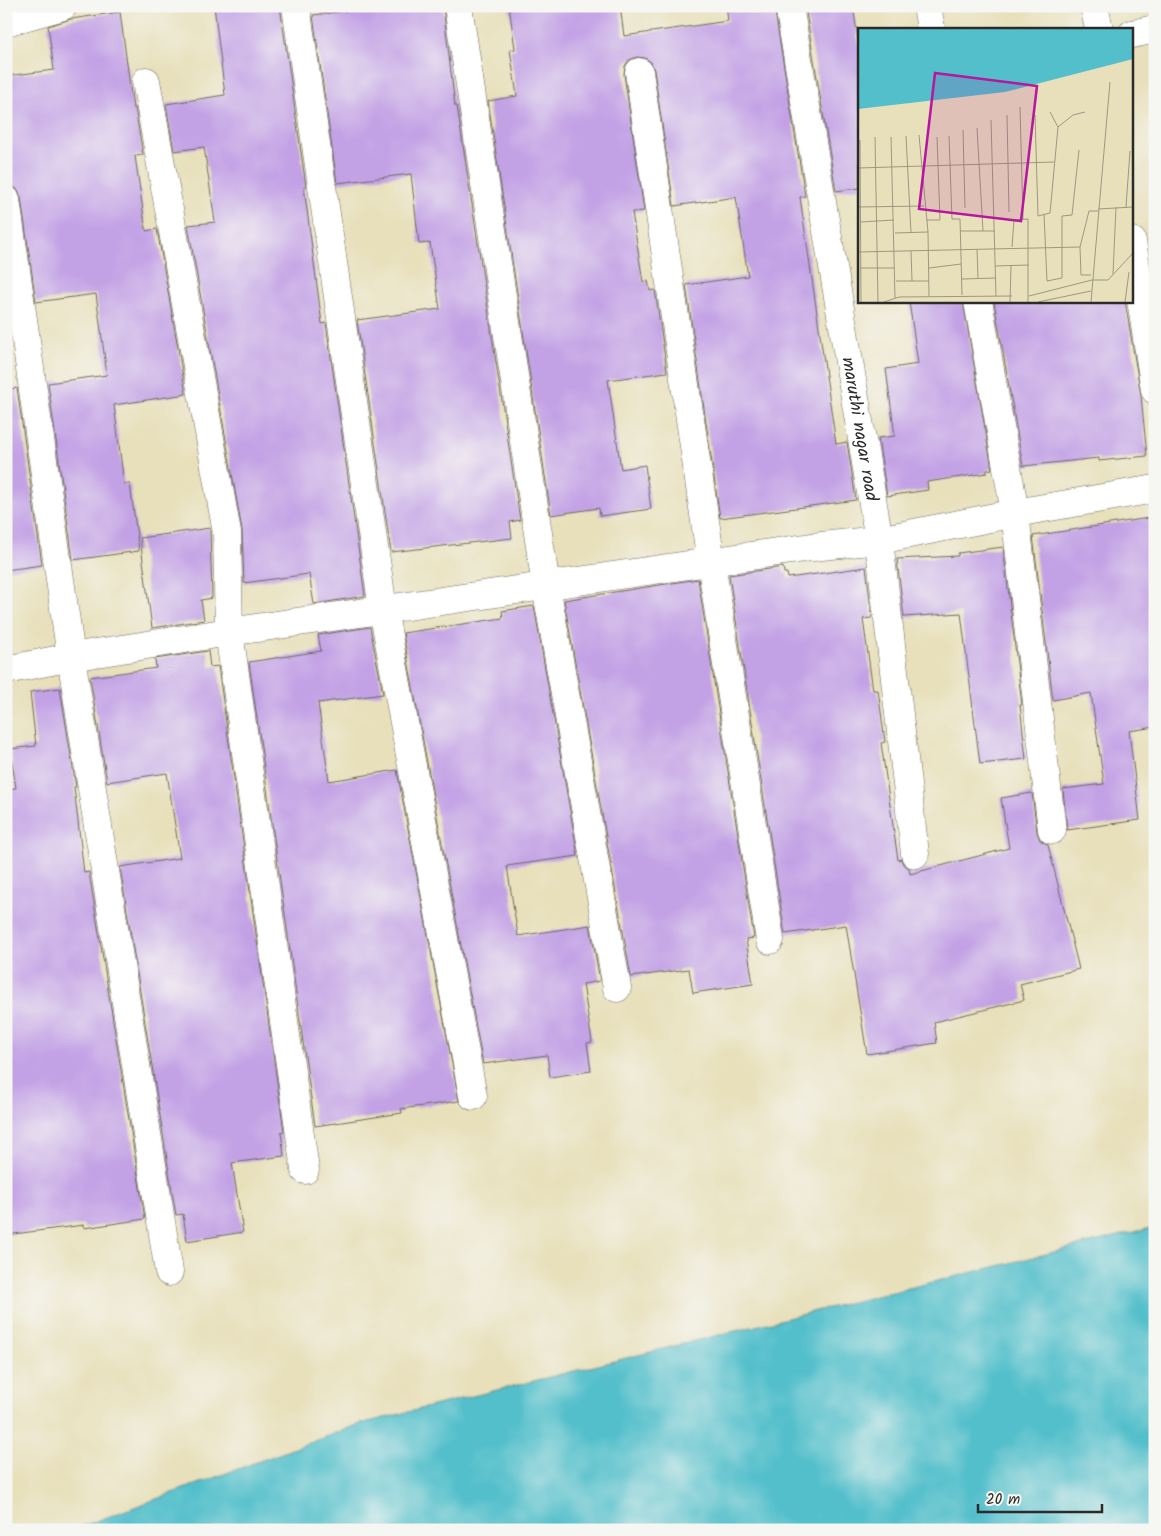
<svg xmlns="http://www.w3.org/2000/svg" width="1161" height="1536" font-family="Kalam,sans-serif">
  <style>
    .water { fill: #52bfcb; stroke: #3e757b }
    .building { fill: #c2a1e5 }
    .lines { fill: none; stroke-linecap: round; stroke-linejoin: round }
    .minor-casing { stroke: #6d6a5d; stroke-width: 29 }
    .minor { stroke: #fff; stroke-width: 28 }
    .labels { text-anchor: middle; stroke-width: 5; stroke-linejoin: round; paint-order: stroke }
    .street-label { font-size: 18px; fill: #2b2b2b; stroke: #f6f6f2 }
    .inset-road { fill: none; stroke: #9c9881; stroke-width: 1 }
    .view { fill: #b5179e; fill-opacity: 0.15; stroke: #b5179e; stroke-width: 2.5 }
    .inset-edge { fill: none; stroke: #2b2b2b; stroke-width: 2.5 }
  </style>
  <rect width="100%" height="100%" fill="#f6f6f2"/>
  <filter id="ink" filterUnits="userSpaceOnUse"><feTurbulence type="fractalNoise" baseFrequency=".02" numOctaves="2"/><feDisplacementMap in="SourceGraphic" scale="10" xChannelSelector="R" yChannelSelector="G"/><feConvolveMatrix kernelMatrix="1 2 1 2 8 2 1 2 1" color-interpolation-filters="sRGB"/></filter>
  <filter id="wash" filterUnits="userSpaceOnUse"><feTurbulence type="fractalNoise" baseFrequency=".0096" numOctaves="4" result="noise"/><feDisplacementMap in="SourceGraphic" scale="20" xChannelSelector="R" yChannelSelector="G"/><feGaussianBlur stdDeviation="1.12" result="paint"/><feColorMatrix in="noise" values="0 0 0 0 0 0 0 0 0 0 0 0 0 0 0 0 0 1.4 0 .05"/><feComposite in="paint" operator="in"/></filter>
  <g filter="url(#wash)">
    <rect width="100%" height="100%" fill="#e8e0bb"/>
    <!-- water -->
    <path class="water" d="M1155,1227v303h-1083l288,-106z"/>
    <g id="blocks">
      <!-- building -->
      <path class="building" d="M214,6h66l26,181h-2l18,137 4,-1 39,273 -51,8 -5,-30 -65,9 -2,-53 -54,-305 27,-3 -11,-75 -30,4 -8,-47 59,-9z
        M385,6h58l12,100h2l63,414 -10,2 2,16 -121,14 -34,-232 83,-11 -10,-66 -11,1 -8,-70 -74,9 -24,-168z
        M509,6h111l4,30 104,-15 -2,-15h48l31,190 -5,1 36,247 11,-2 9,58 -136,18 -34,-233 62,-9 -12,-79 -62,9 -20,-136 -3,-8 -6,-4 -8,-1 -8,3 -4,6 -1,8 20,137 -12,1 11,70 5,-1 2,10 5,-1 12,82 -59,8 13,89 24,-4 6,44 -51,7 -1,-8 -48,7 -63,-414 29,-5 -7,-46 5,-1z
        M805,6h48l7,46v136l-24,3z
        M120,12l13,96h2l8,47 -8,1 11,75 11,-2 29,165 -72,11 10,79h6l9,67 -66,9 -25,-177 59,-8 -11,-81 -60,8 -15,-104 -3,-8 -6,-4 -6,-1v-109l48,-6 -6,-44 23,-7z
        M909,301h54l29,168 -5,1v3l-60,9 1,8 -41,6 -9,-58 17,-2 -9,-67 32,-5z
        M994,301h131l16,95 6,60 -48,5v-3l-76,8z
        M17,388l25,177 -36,5v-180z
        M1155,517v210l-26,4 11,89 -73,10 -4,-41 41,-5 -13,-91 -38,7 -20,-164z
        M210,528l2,70 -11,2 3,20 -52,8 -12,-90z
        M1003,547l19,158h-2l6,54 -46,5 -19,-151 -57,4 -7,-58 61,-3v-3z
        M783,567l1,6h3l1,5 78,-11 6,51 -9,1 10,71h5l7,52 -4,1 17,117 3,-1 2,5 6,4 1,6 99,-26 -8,-50 31,-5 5,39 3,8 8,5 31,124 -59,15 4,16 -90,22 3,21 -70,11 -21,-129 -61,9 -56,-359z
        M698,579l56,359 -8,1 7,45 -60,9 -4,-24 -58,8 -67,-377z
        M534,606l44,250 -71,10 11,70 72,-11 10,56 -17,3 9,58 -5,1 4,28 -41,6 -3,-22 -64,9 -80,-431 100,-15 -1,-7z
        M370,627l13,67 -65,9 11,78 68,-11 62,331 -58,8 1,4 -87,13 -66,-464 72,-11 -3,-16z
        M208,651l2,16 8,-1 66,465 -3,1 3,24 -52,7 11,69 -56,9 -4,-27 -7,1 -56,-348 60,-9 -13,-85 -60,9 -17,-105 66,-9 -1,-9z
        M60,688l16,99h-2l10,86 5,-1 56,347 -61,9v-3l-78,10v-446l10,-1 -6,-39 26,-3 -6,-54z"/>
    </g>
  </g>
  <g filter="url(#ink)">
    <use href="#blocks" fill-opacity="0" stroke="#6d6a5d" stroke-width="1"/>
    <g class="lines">
      <defs>
        <g id="minor">
          <path d="M296,6l87,603 90,487"/>
          <path d="M458,6l88,580 71,402"/>
          <path id="s1" d="M789,6l90,534 36,314"/>
          <path d="M927,6l4,23"/>
          <path d="M1094,6l5,23"/>
          <path d="M6,22l57,-16"/>
          <path d="M1132,34l23,-5"/>
          <path d="M639,72l72,490 59,378"/>
          <path d="M146,81l81,452 2,99 76,538"/>
          <path d="M6,200l65,457 98,615"/>
          <path d="M1132,241l23,149"/>
          <path d="M978,301l37,212 37,317"/>
          <path d="M6,670l65,-13 158,-25 583,-85 67,-7 136,-27 140,-24"/>
        </g>
      </defs>
      <!-- minor casing -->
      <use href="#minor" class="minor-casing"/>
      <!-- minor -->
      <use href="#minor" class="minor"/>
    </g>
  </g>
  <g class="labels">
    <!-- street labels -->
    <g class="street-label">
      <text dy="6" stroke="none"><textPath href="#s1" startOffset="429">maruthi nagar road</textPath></text>
    </g>
  </g>
  <!-- overview -->
  <g transform="translate(858 28)">
    <rect width="275" height="275" fill="#e8e0bb"/>
    <path d="M0,1h275v30l-128,33 -147,17z" fill="#52bfcb"/>
    <path class="inset-road" d="M162,79l3,112M149,87l2,97M177,87l3,101 12,-3 8,-86 -8,-15M133,92l5,176M200,99l15,-12 12,-3M119,100l6,103M105,102l2,78M61,107l9,97 1,64M48,108l5,97M91,108l3,83h8l2,76M17,109l3,165M33,109l4,161M2,112l1,162M0,140l196,-6M0,179l66,-1M268,179l4,-56M240,181l35,-2M186,186l3,67 15,-3v-62l10,-1 7,-65M68,192h14l-3,-83M2,194l34,-2M102,203h35M37,205l33,-1M154,219l2,-27 14,-1v83M119,221l1,30M53,223l1,30M0,224l222,-5M137,238l34,-1M2,240h35M71,240l32,-4M255,246l3,-67M233,247h-10l-1,-28 9,-36h9M104,251l34,-1M38,253h33M171,268l63,-16h16l25,-27M26,274l15,-5 113,-1M152,274l1,-36M180,274l53,-11M233,274l19,-220M267,274l4,-30"/>
    <path class="view" d="M77,45l102,13 -16,135 -102,-12z"/>
    <rect width="275" height="275" class="inset-edge"/>
  </g>
  <!-- margin -->
  <rect width="1161" height="1536" fill="none" stroke="#f6f6f2" stroke-width="25"/>
  <!-- scale -->
  <path d="M978 1504v8h124v-8" fill="none" stroke="#2b2b2b" stroke-width="2.5"/>
  <text x="986" y="1504" font-size="15" fill="#2b2b2b" stroke="#f6f6f2" stroke-width="4" paint-order="stroke">20 m</text>
</svg>
